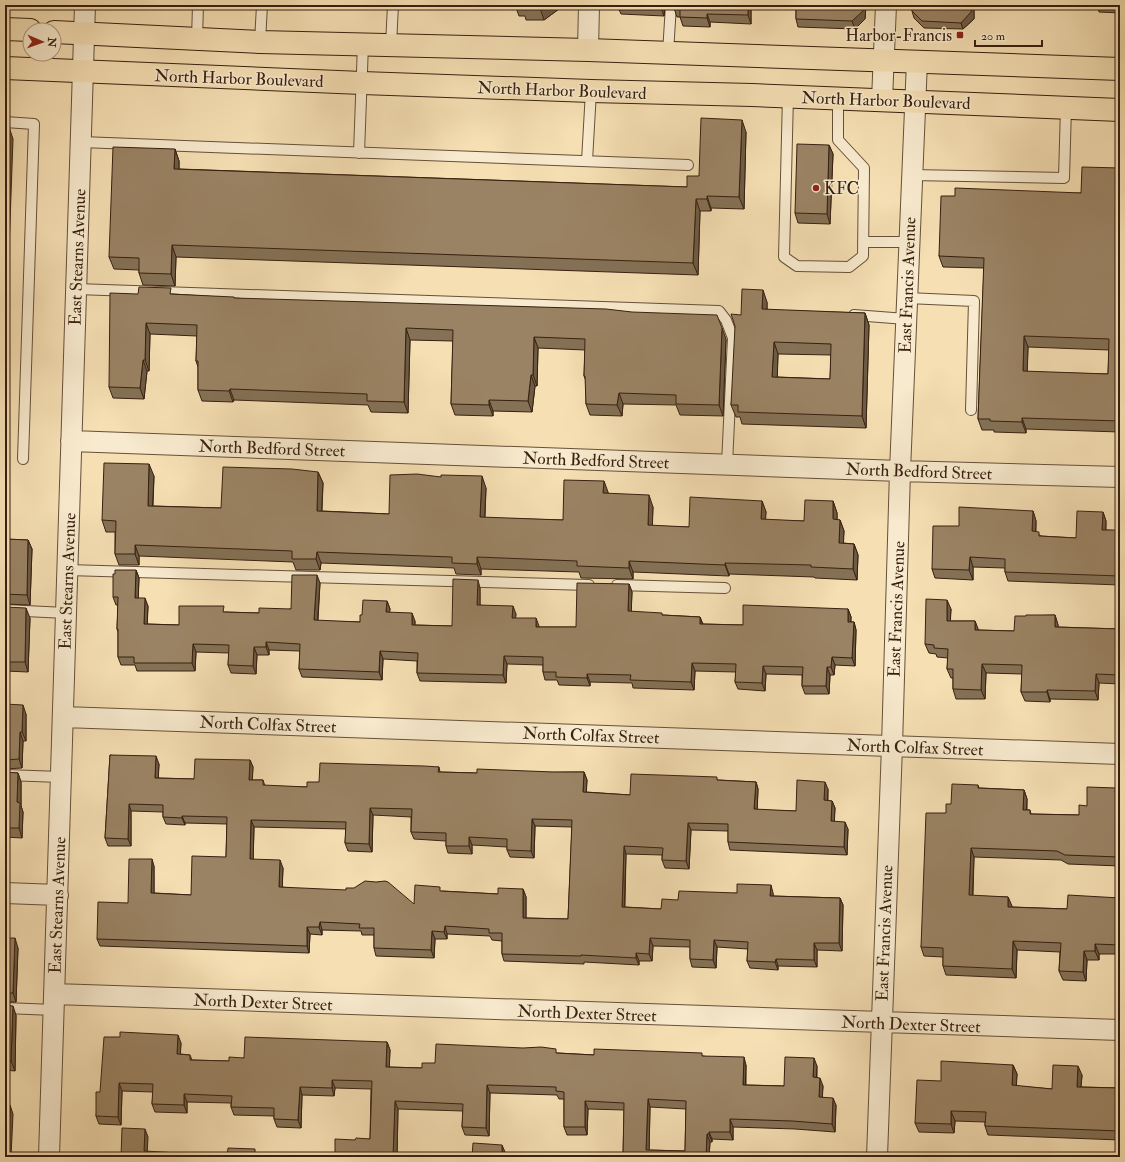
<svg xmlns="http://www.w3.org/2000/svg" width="1125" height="1162" font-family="'IM FELL Double Pica',serif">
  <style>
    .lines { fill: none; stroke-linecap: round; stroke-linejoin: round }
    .service-casing { stroke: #665038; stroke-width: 12 }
    .minor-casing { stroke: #665038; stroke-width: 22 }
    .primary-casing { stroke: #37200f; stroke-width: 24 }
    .service { stroke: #f8eace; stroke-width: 10 }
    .minor { stroke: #f8eace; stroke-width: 20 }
    .primary { stroke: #f5dfb3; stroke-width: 22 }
    .wall { fill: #847156; stroke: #37200f; fill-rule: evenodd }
    .shaded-wall { fill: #6c5c46; stroke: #37200f }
    .building { fill: #9a8364; stroke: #37200f; fill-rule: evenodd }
    .poi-dot { fill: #8f2418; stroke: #f8eace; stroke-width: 1.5 }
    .labels { text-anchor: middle; stroke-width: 3; stroke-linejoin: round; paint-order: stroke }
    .poi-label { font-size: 17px; fill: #37200f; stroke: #f8eace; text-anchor: end }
    .street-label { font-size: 17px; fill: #37200f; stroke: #f8eace }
  </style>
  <rect width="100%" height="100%" fill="#f5dfb3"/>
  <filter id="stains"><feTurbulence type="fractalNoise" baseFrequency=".005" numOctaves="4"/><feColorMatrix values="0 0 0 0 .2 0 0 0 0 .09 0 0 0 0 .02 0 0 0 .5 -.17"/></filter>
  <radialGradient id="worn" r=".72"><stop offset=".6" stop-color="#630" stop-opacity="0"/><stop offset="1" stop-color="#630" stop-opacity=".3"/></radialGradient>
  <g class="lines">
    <defs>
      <path id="service" d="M197,39l1,-34
        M260,42l2,-37
        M391,45l2,-40
        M668,53l3,-48
        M788,96l-4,161 13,9 52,1 14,-11 1,-88 -26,-28v-41
        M5,122l29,2 -11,335
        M81,142l607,23
        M359,153l4,-109
        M587,161l4,-70
        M911,175l153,3 2,-71
        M863,242h46
        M76,289l643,22 7,9 7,18 -6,126
        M907,298l67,3 -3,109
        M854,315l52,4
        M67,570l522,15
        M617,585l108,3
        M5,610l61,3
        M5,775l56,2
        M5,1008l49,2"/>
      <path id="minor" d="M588,50l1,-45
        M882,100l4,-95
        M71,441l829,30 220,6
        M63,717l1057,37
        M5,893l53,2
        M54,994l1066,36
        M49,1157l36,-1152
        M877,1157l15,-411 8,-275 17,-410"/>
      <path id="primary" d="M5,29l25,1
        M54,32l206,10 328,8 532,19
        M5,68l357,15 229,8 161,4 368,15"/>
    </defs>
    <!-- service casing -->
    <use href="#service" class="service-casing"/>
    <!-- minor casing -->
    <use href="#minor" class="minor-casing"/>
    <!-- primary casing -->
    <use href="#primary" class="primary-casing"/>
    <!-- service -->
    <use href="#service" class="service"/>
    <!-- minor -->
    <use href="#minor" class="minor"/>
    <!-- primary -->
    <use href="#primary" class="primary"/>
  </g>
  <!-- wall -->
  <path class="wall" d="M515,5h47l-3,4 -15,11h-18l-1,-4h-6z
    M617,5h48l-1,11 -43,-2z
    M674,5h77v19l-41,-2v5l-27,-1 -3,-9h-3l-3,-9z
    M796,5h70l-1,14 -10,10 -57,-2 -2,-8z
    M912,5h208v8l-21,-1 -1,-4h-83v1h-41v10l-11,10 -39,-1 -10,-10 -2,-7z
    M746,132l-2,77 -33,-1v3h-11l-2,64 -522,-18 -1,29 -32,-1 -4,-12v-3l-25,-1 -5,-12 66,-108 4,12v8l508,18z
    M829,145l4,9 -3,70 -32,-1 -3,-10z
    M1120,168v264l-94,-3v4l-32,-1v-2h-12l-4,-11 6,-151 -41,-1 -4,-11 16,-60 126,-3zM1028,347l81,3 -1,24 -81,-2z
    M138,294h35l62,4 491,41 -3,77 -43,-1 -4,-10 -53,-1 -1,12 -32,-1 -4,-11v-23l-2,-5 1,-26 -47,-2 -1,38h-2l-3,26 -39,-1v5l-38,-1 -4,-11 2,-63 -43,-1 -2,73 -37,-1 -3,-7 -134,-5 -1,2 -31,-1 -4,-11v-23l-2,-6 1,-25 -47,-2 -1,37h-2l-3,28 -31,-1 -4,-11z
    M767,302v8l98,3 4,12 -3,103 -124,-4 -2,-7h-4l-5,-12 10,-90zM778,354l53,1 -1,24 -53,-2z
    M318,472l5,11 -1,28 67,3 97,-26 -1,30 78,2 45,-28v2l45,13 -1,19 37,1 73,-26 4,11 -1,8 39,1 29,-20 4,12v7h3l4,11 -1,12 11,1 4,11 -1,25 -42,-2 -1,-1 -85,-3v2l-96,-4v7l-52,-1 -2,-6 -98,-3v6l-25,-1 -2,-6 -133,-5 -1,7h-24l-3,-8 -154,-6v9h-20l-4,-11v-22h-9l-4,-12 52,-44 -1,30 68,2z
    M1033,511l3,10v11l5,4 35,2 27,-26 3,9v9l14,1v54l-112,-4 -3,-9v-4l-32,-1v13l-38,-2 -3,-9 27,-43z
    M5,539l23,1 4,9 -2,56 -25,-1z
    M136,570l3,8 -1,20 10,8 -1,18 32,1 46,-13 34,1 32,-4 29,-26 -2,38 42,1 2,-7 25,-14 3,8 -1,3 26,9v4l37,1 28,-38v17l36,9 -1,4 24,9h37l53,-43 3,8 -1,20 32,3 37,2 3,7 40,1 105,-16 3,8v5h3l2,8 -1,36 -20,-1 -1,10h-4l-1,19h-24l-3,-8v-11l-36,-1 -1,17 -27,-2 -3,-7 1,-10 -41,-1 -1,19 -61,-2 -1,-5 -42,-1v4l-31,-1 -2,-5h-12l-2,-8v-7l-36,-1 -1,19 -86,-2 -3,-8v-12l-34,-2 -1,21 -80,-3 -3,-8 1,-18 -31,-1v5h-12l-1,19 -25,-1 -3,-8 1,-12 -33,-1 -1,19h-58l-2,-6h-14l-3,-8v-25l-1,-3 1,-24h-2l-3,-8z
    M5,607l25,11 -2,54 -23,-1z
    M951,609l-1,12h25l3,9 36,1 12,-15 29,-1 3,10v2l62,2v55l-21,-1 -1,17 -48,-1v3l-25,-1 -4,-9 1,-18 -36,-1 -1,26h-29l-3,-10v-11h-2l-4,-9 1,-11 -11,-1 -1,-3 -7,-1 -4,-9z
    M5,704l21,10v27h-3l-1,27 -17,1z
    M110,755l49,9 -1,14 36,1 56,-19 3,7 -1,13h11l2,6 42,1 12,-5 120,-15 1,5 37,1 107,-1 3,8 -1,12 44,3 88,-15 38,2 2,7 -1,21 39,1 32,-22v12h4l3,7 -1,14 14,7 -1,26 -117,-5 -2,-8v-11l-37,-1 -2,39 -24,-1 -3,-8v-5l-36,-1 -1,53 36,2 17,-9 59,-7h36v3l67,2 3,7 -1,46 -25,-1v17l-39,-1v4l-28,-2 -3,-7 1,-12 -31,-2 -1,21 -24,-1 -2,-8v-12l-37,-1 -1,15h-13v4l-55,-3v2l-80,-3 -2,-7v-13l-10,-1 -2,-4 -43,-2v5h-12l-1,19 -58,-2 -2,-8v-13h-12l-1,-4 -39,-1v5l-12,-1 -1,19 -209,-7 -3,-7 31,-36 26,-37v27l37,2 35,-38 1,-33 -42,-1v2l-19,-1 -3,-7v-5l-32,-1v35h-23l-3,-8zM373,815l38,2v15l3,7 32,2v5l2,7 24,1v-9l35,2v3l3,7 24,1 1,-32 37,1 -4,92 -42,-1v-21l-3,-8 -25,5 -56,-3 -28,13 -132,-17 1,-19 -30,-8 1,-33 92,2 -1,14 3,8 24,1z
    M5,772l13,1 3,9v24l2,6 -1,26 -17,-1z
    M978,785l1,3 45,2 3,9v11h3l1,4 48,1 8,-9 29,-18 1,4h3v74l-52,-2 -7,-4 -87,-3 -1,39 35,1 4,10 55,2 53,-11v56h-21v6h-12l-1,21 -23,-1 -4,-9 1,-19 -43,-2 -1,28 -70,-3 -3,-9v-9l-19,-1 -3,-9 25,-134 5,-9z
    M5,938l13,10 -2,54h-11z
    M5,1005l11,10 -1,56 -10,-1z
    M387,1042l3,8 -1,17 33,1 13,-5 123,-10 36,2 109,1 43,9v20l38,1 33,-20v12l6,8 -1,11 14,8 -1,27 -40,-3 -62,-2v13l-21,-1v3h-2l-1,15h-86l1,-47 -36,-1 -1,26h-20l-3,-8v-28h-5l-2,-4 -67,-2 -1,43 -24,-1 -3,-8 1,-16 -65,-2 -1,48h-170l30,-4 78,3 20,-16 15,-1 1,-50 -36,-1 -1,8 -32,-1 -1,33 -24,-1 -3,-8v-3l-40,-1 -3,-8v-4l-44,-1v11l-32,-1 -3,-8 1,-12 -31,-1 -1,34 -22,-1 -3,-8 4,-24 81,-49 -1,11 10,1 2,5 37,1 15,-3zM650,1107l36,2 -1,42 -36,-1z
    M1013,1065l4,9 -1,12 36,3 30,-14 -1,12 39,1v52l-132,-5 -3,-9v-4l-30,-1 -1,12 -35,-1 -4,-9 26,-42z"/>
  <!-- shaded-wall -->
  <path class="shaded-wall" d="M545,5h17l-3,4 -15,11 -4,-12z
    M661,5h4l-1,11 -3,-8z
    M748,5h3v19l-3,-9z
    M863,5h3l-1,14 -10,10 -3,-8z
    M972,5h1l1,4v10l-11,10 -2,-6z
    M707,14l3,8v5l-3,-9z
    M742,120l4,12 -2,77 -5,-12z
    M9,127l4,12 -6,167 -2,-5v-79z
    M829,145l4,9 -3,70 -3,-10z
    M175,149l4,12v20l-5,-12z
    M707,196l4,12v3l-4,-12z
    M696,199l4,12 -2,64 -5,-12z
    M172,245l4,12 -1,29 -4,-12z
    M763,290l4,12v19l-5,-12z
    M865,313l4,12 -3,103 -4,-12z
    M146,323l4,11 -1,37 -4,-11z
    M406,328l4,12 -2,73 -4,-11z
    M722,328l4,11 -3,77 -4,-11z
    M1024,336l4,11 -1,35 -4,-11z
    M534,337l4,11 -1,38 -4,-11z
    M774,342l4,12 -1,35 -5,-12z
    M143,360l4,11 -3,28 -4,-11z
    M531,375l4,11 -3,26 -4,-11z
    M230,389l4,11 -1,2 -4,-11z
    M619,393l4,11 -1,12 -5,-11z
    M489,400l4,11v5l-4,-11z
    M1022,418l4,11v4l-4,-11z
    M149,464l5,12 -2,41 -4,-11z
    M318,472l5,11 -2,39 -4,-11z
    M482,476l4,12 -2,41 -4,-12z
    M604,481l4,11v13l-5,-12z
    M649,495l4,12 -1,30 -4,-12z
    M762,501l4,11 -1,19 -4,-12z
    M833,501l4,12v18l-4,-12z
    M1033,511l3,10 -1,20 -3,-10z
    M1103,512l3,9 -1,18 -3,-9z
    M840,520l4,11 -1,23 -4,-11z
    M28,540l4,9 -2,56 -3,-10z
    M854,544l4,11 -1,25 -4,-11z
    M135,545l4,11v9l-4,-11z
    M317,552l4,11 -1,7 -4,-11z
    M477,557l4,12v6l-4,-11z
    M970,557l3,10v13l-4,-10z
    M629,561l4,11v7l-4,-11z
    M725,563l4,11v2l-4,-11z
    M136,570l3,8 -1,28 -3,-8z
    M317,575l3,8 -3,45 -3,-8z
    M478,580l2,8v25l-3,-8z
    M629,584l3,8 -1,27 -3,-8z
    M145,598l3,8 -1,26 -3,-8z
    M947,600l4,9 -1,21 -3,-9z
    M387,601l3,8 -1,11 -3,-8z
    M513,606l3,8 -1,12 -3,-8z
    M26,608l4,10 -2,54 -3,-10z
    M848,609l3,8 -1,13 -2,-8z
    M412,613l3,8 -1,12 -2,-8z
    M1055,615l3,10v11l-3,-9z
    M700,617l3,8 -3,-1z
    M536,618l3,8v8l-3,-7z
    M975,621l4,10 -4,-1z
    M854,622l2,8 -1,36 -3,-8z
    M266,642l3,8v5l-3,-8z
    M193,644l3,8 -1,19 -3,-8z
    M254,647l3,8 -1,19 -3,-8z
    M380,651l3,8 -1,21 -3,-8z
    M504,656l3,8 -1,19 -3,-8z
    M832,657l3,8 -1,10 -3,-8z
    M692,663l3,8 -1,19 -3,-8z
    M982,664l4,9 -1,26 -4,-9z
    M763,666l3,8 -1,17 -3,-8z
    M827,667l3,8 -1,19 -3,-8z
    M587,674l3,8v4l-3,-8z
    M1096,674l3,9 -1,17 -3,-9z
    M1047,690l3,9v3l-3,-10z
    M23,705l3,9v27l-4,-9z
    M20,732l3,9 -1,27 -3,-9z
    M156,756l3,8 -1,21 -3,-7z
    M250,760l3,7 -1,20 -3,-7z
    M584,772l3,8 -1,19 -3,-7z
    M18,773l3,9v24l2,6 -1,26 -3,-10 -2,-26z
    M756,782l2,7 -1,28 -3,-8z
    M825,782l3,7 -1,19 -3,-8z
    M1024,790l3,9 -1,20 -3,-9z
    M832,801l3,7 -1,21 -3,-8z
    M129,804l2,7v35l-3,-7z
    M370,808l3,7 -1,37 -3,-8z
    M182,816l3,7v2l-3,-7z
    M532,819l3,7 -1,32 -3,-7z
    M251,820l3,7 -1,40 -3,-8z
    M845,822l3,7 -1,26 -3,-8z
    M688,823l3,7 -2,39 -3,-8z
    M469,837l3,8v9l-3,-8z
    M624,846l2,8 -2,61 -2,-8z
    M971,848l3,9 -2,48 -3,-10z
    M152,859l2,7v35l-3,-8z
    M280,860l3,8 -1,27 -3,-8z
    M771,885l2,8v11l-3,-8z
    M523,889l3,8v28l-3,-7z
    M1008,897l4,9 -1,10 -3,-9z
    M840,898l3,7 -1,46 -3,-8z
    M320,922l2,8v5l-3,-8z
    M445,926l2,8v5l-3,-7z
    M307,927l3,7 -1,19 -2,-7z
    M432,931l3,8 -1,19 -3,-8z
    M15,938l3,10 -2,54 -3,-9z
    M650,938l3,8 -1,15 -3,-7z
    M714,940l3,7 -1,21 -3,-8z
    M1013,941l4,9 -1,28 -4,-9z
    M814,943l3,7v17l-3,-7z
    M1095,944l4,10v6l-4,-9z
    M1084,951l3,9 -1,21 -3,-9z
    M636,953l3,8v4l-3,-7z
    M776,959l2,7v4l-3,-8z
    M13,1006l3,9 -1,56 -4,-10z
    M178,1035l3,8 -1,19 -3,-8z
    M387,1042l3,8 -1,25 -3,-8z
    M744,1057l2,8 -1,28 -2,-8z
    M814,1058l3,8 -1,19 -3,-8z
    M1013,1065l4,9 -1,21 -4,-10z
    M1078,1066l4,9 -2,21 -3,-9z
    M820,1078l3,8 -1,19 -3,-8z
    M332,1080l3,8 -1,8 -2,-8z
    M119,1083l3,8 -1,34 -3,-8z
    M487,1085l3,8 -1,43 -3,-8z
    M300,1087l2,8 -1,33 -3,-8z
    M184,1094l3,8v11l-3,-8z
    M833,1098l3,7 -1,27 -3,-8z
    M648,1099l2,8 -1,50 -3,-7z
    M395,1101l3,8 -1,48h-4z
    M585,1101l3,8 -1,26 -2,-8z
    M10,1105l3,9 -2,43h-3z
    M951,1111l4,10 -1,12 -3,-9z
    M730,1119l3,8v13l-3,-8z
    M145,1129l3,8 -1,20 -3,-6z
    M709,1132l3,7v3l-3,-8z
    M707,1134l3,8 -1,15h-3z
    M502,1145l3,7v5h-3z"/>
  <!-- building -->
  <path class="building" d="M522,5h23l-5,3 -18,1z
    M618,5h43v3z
    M674,5h74v10l-41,-1v4l-27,-1v-9h-6z
    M796,5h67v6l-11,10 -56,-2z
    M912,5h60l-1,7 -10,11 -39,-2 -10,-10z
    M1097,5h23v1h-23z
    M701,118l41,2 -3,77 -32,-1v3h-11l-3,64 -521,-18 -1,29 -32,-1v-15l-30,-1 4,-110 62,2 -1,20 513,18v-11h12z
    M5,127h4l-4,95z
    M797,144l32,1 -2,69 -32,-1z
    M1082,167l38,1v253l-98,-3v4l-32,-1v-2h-12l6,-161 -45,-2 2,-60h14v-8l126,5zM1024,336l85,3 -1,35 -85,-3z
    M139,287l32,1 -1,6 64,3v1l372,11 26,3 85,3 5,13 -3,77 -43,-1v-9l-57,-2 -2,12 -31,-1 -1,-28h-1l1,-37 -51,-2 -1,38h-2l-3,26 -39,-1v5l-38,-1 2,-74 -47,-2 -2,74 -37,-1v-7l-137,-5 -1,2 -31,-1v-29h-2l1,-36 -51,-2 -1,37h-2l-3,28 -31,-1 1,-94 28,1z
    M742,289l21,1 -1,19 103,4 -3,103 -124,-4v-7h-7l4,-79 -4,-12 10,1zM774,342l57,2 -1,35 -58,-2z
    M104,463l45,1 -1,42 73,2 2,-41 69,2 26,3 -1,39 72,3 1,-39 27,-1 24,3v-2l41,1 -2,41 83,3 1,-40 40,1 -1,12 46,2 -1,30 41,2 1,-30 72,4 -1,18 43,2 1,-21 28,1v18l7,1 -1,23 15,1 -1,25 -42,-2v-2l-86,-2v2l-96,-4v7l-52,-2v-5l-100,-4v7l-25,-1v-6l-135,-5 -1,7h-24v-8l-157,-6v9h-20l1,-33 -14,-1z
    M959,507l74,4 -1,20 7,1v4l37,2 1,-27 26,1 -1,18h18v46l-115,-4v-13l-35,-2 -1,13 -37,-1 1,-43h26z
    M5,539l23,1 -1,55 -22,-1z
    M115,570h21l-1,28h10l-1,26 35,1v-19h45l-1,6 36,1v-5l32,1 1,-34h25l-3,45 46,2v-7h2l1,-15 24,1 -1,11 26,1v12l40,1 1,-47 25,1 -1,25 36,1 -1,12h24v9h40l1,-44 52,1 -1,27 34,2v2l38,2v7l43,1v-20l105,4v13h6l-2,36 -20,-1 -1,10h-4l-1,19h-24l1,-19 -40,-1 -1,17 -27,-1 1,-18 -44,-1 -1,19 -61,-2 1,-5 -44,-1v4l-31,-1v-5h-13v-15l-39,-1 -1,19 -86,-2 1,-20 -38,-2 -1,21 -80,-3 1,-25 -34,-2v5h-12l-1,19 -25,-1 1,-20 -36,-1 -1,19h-58v-6h-16v-28h-1l1,-32h-5v-23h2z
    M926,599l21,1v21h28v9l39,1 1,-15h11v-1h29v12l65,2v46l-24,-1 -1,17 -48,-1v2h-26l1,-27 -40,-1 -1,26 -28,-1v-20h-6l1,-20 -14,-1v-3l-9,-1z
    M5,607l21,1 -1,54h-20z
    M5,704l18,1 -1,27h-2l-1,27 -14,1z
    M110,755l46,1 -1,22 39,1 1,-20 55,1 -1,20h14v5l44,2v-5h12l1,-19 104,3 15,1 -1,5 39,1v-4l76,3h31l-1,20 47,3 1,-21 86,3v3l39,2 -2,27 42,2 1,-31 28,2 -1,18 8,1 -1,20 14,1 -1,25 -116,-5v-18l-40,-1 -2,38 -24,-1 1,-12 -39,-2 -2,61 39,2 1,-10 16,1 1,-9 58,2v-9l34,1 -1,11 70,2 -1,45h-25v17l-38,-1 -1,3 -28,-1 1,-19 -34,-2 -1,20 -23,-1v-19l-40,-2 -1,16 -13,-1v5l-55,-3v1l-79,-2v-21h-13v-4l-44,-3 -1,6 -12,-1 -1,19 -57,-2v-20h-15l1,-4 -40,-2 -1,5h-12v19l-210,-7 1,-37 30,1 1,-44h23l-1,34 40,2 1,-39 34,1 1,-40 -45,-1v2l-19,-1v-12l-34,-1 -1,35 -23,-1zM370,808l42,1 -1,23 35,1v13h23v-9l38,2v11l24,1 1,-32 40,1 -4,99 -45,-1v-29l-25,-1v6l-58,-3v-4l-25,-2 -1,19 -26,-22 -3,-1 -9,1 -11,-1 -11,7h-8v2l-67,-3 1,-27 -30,-1 1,-39 95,2 -1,21 24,1z
    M5,772l13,1 -1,29 3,1 -1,25h-14z
    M952,784l26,1v3l46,2 -1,20h7v4l49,1v-10l8,1v-19l29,1 -1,4h5v65l-55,-2 -8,-4 -86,-3 -2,47 39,2v10l59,2 1,-14 52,3v47l-25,-1v7h-11l-1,21 -24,-1 2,-28 -48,-2 -1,28 -69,-3v-18l-22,-1 5,-134h20v-9h5z
    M5,938h10l-2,55h-8z
    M5,1005l8,1 -2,55h-6z
    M120,1032l58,3 -1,19 13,1v5l39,1v-4l15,1 1,-21 142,5 -1,25 36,1v-5h13l1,-19 87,4 18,-1 15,2v4l38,2v-6l108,4v3l42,1 -1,28 41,1 1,-29 29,1 -1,19 7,1 -1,19 14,1 -1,26 -40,-3 -62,-2v13h-21v2h-2l-1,23h-83l1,-54 -39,-2v26h-21v-35l-8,-1v-4l-69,-2 -1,43 -24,-1 1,-23 -68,-3 -2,56h-166l1,-9 27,1v4l80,3v-17l20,1 1,-2 14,1 2,-58 -40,-1v8l-32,-1 -2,33 -24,-1v-11l-43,-1 1,-11 -48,-2v11l-32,-1 1,-20 -34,-1 -1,34 -22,-1v-24h4l4,-55h16zM648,1099l38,2 -1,50 -39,-1z
    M941,1061l72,4 -1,20 40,4 1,-24 25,1 -1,21 43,1v43l-135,-5 1,-14 -35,-1v13l-36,-1 2,-43 24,1z
    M5,1104l5,1 -2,52h-3z
    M122,1128l23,1 -1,22 35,2v4h-58z
    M473,1143l29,2v12h-30z"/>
  <!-- markers -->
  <g class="poi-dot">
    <rect x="956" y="31" width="8" height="8" rx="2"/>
    <circle cx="816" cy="188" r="4"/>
  </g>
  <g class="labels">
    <!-- poi labels -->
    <g class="poi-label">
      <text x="952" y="41">Harbor-Francis</text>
      <text x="824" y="194" text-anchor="start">KFC</text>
    </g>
    <!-- street labels -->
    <g class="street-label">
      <text transform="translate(239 78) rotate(2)" y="6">North Harbor Boulevard</text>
      <text transform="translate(562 90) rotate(2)" y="6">North Harbor Boulevard</text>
      <text transform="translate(886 100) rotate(2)" y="6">North Harbor Boulevard</text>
      <text transform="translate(77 257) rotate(-88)" y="6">East Stearns Avenue</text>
      <text transform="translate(907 285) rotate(-88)" y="6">East Francis Avenue</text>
      <text transform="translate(272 448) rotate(2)" y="6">North Bedford Street</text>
      <text transform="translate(596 460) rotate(2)" y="6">North Bedford Street</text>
      <text transform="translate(919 471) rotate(2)" y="6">North Bedford Street</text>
      <text transform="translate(67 581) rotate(-88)" y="6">East Stearns Avenue</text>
      <text transform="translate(896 609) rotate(-88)" y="6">East Francis Avenue</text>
      <text transform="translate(268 724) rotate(2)" y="6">North Colfax Street</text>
      <text transform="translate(591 735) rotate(2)" y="6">North Colfax Street</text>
      <text transform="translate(915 747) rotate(2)" y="6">North Colfax Street</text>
      <text transform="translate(57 905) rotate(-88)" y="6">East Stearns Avenue</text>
      <text transform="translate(884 933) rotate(-88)" y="6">East Francis Avenue</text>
      <text transform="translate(263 1002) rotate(2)" y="6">North Dexter Street</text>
      <text transform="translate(587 1013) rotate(2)" y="6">North Dexter Street</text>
      <text transform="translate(911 1024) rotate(2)" y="6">North Dexter Street</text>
    </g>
  </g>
  <!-- margin -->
  <rect width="1125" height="1162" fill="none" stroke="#f5dfb3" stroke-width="20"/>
  <rect x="6" y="6" width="1113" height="1150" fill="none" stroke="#37200f" stroke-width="2"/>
  <rect x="10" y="10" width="1105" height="1142" fill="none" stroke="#37200f"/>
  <!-- north arrow -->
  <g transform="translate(42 42) rotate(92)"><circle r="19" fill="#f8eace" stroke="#ab9982"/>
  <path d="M0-3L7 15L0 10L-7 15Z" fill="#8f2418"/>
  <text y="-6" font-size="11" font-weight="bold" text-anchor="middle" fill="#37200f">N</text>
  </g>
  <!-- scale -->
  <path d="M975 40v6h67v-6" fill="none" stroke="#37200f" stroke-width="2"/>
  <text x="981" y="40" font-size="12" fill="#37200f" stroke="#f8eace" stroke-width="3" paint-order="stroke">20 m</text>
  <rect width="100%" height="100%" filter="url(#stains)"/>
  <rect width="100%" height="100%" fill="url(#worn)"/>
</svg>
